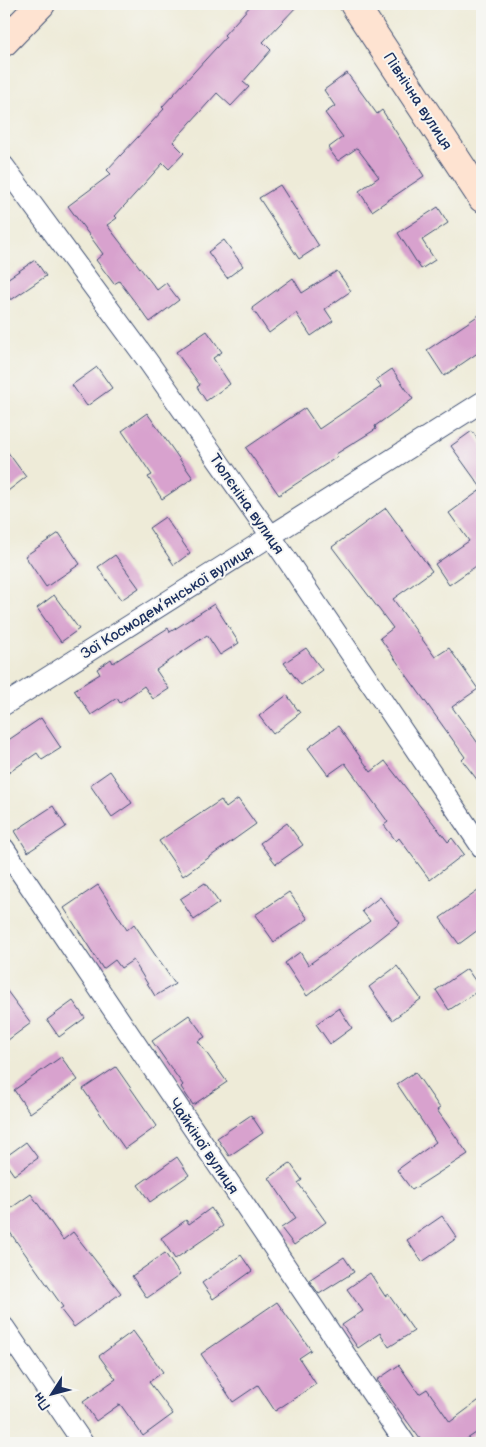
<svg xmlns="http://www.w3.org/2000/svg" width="486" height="1447" font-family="'Balsamiq Sans',sans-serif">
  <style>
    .building { fill: #d8a2ce }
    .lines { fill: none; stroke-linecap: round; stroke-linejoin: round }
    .street-casing { stroke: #3b4b70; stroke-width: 22 }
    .secondary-casing { stroke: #3b4b70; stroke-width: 30 }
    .street { stroke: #fff; stroke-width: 20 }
    .secondary { stroke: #fee3d1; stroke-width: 28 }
    .labels { text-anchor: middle; stroke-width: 4; stroke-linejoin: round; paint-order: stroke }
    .street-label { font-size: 15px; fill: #1b2f5e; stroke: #f6f6f2 }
  </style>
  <rect width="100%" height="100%" fill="#f6f6f2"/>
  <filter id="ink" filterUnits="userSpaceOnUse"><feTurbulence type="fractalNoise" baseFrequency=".02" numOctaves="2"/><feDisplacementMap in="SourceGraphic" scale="10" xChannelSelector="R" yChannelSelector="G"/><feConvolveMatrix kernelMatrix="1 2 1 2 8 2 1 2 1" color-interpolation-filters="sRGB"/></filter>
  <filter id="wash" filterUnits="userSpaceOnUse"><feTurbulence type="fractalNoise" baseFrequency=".0096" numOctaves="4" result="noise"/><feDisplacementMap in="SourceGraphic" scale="20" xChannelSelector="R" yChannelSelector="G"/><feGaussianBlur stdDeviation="1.12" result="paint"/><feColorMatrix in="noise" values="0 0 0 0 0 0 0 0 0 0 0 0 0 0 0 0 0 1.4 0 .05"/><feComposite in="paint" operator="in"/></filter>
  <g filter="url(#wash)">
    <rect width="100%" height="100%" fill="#eeebd8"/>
    <g id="blocks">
      <!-- building -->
      <path class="building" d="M252,4h47l-36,38 8,8 -28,32 6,5 -18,19 -14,-13 -44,49 11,11 -15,16 -6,-6 -48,53 2,2 -10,7 50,65 9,-7 13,17 -29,22 -31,-41 -5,3 -18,-24 7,-6 -35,-48 43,-32 -4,-4 57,-61 -2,-2 64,-70 -2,-2z
        M347,73l30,41 5,-4 42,66 -52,35 -13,-20 20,-14 -22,-29 -19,13 -10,-13 15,-11 -18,-24 10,-7 -11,-16z
        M280,185l39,61 -20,13 -40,-61z
        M438,207l10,16 -26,17 13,20 -14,9 -23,-36z
        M224,240l19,26 -16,12 -19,-26z
        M35,260l11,16 -35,24 -7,-11v-8z
        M337,271l14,20 -26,18 8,12 -22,15 -15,-23 -27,20 -17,-25 41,-30 9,15z
        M482,313v37l-38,26 -17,-26z
        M207,331l15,21 -9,6 17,26 -24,17 -9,-14 3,-2 -24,-33z
        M97,367l15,21 -25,18 -15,-21z
        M392,369l21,30 -38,27 1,3 -40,25 1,3 -58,38 -33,-47 59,-40 14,21 62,-42 -5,-7z
        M147,413l46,65 -31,21 -14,-22 4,-2 -30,-44z
        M472,431l10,14v117l-33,23 -14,-21 34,-23 -20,-28 33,-24 -31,-43z
        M4,447l22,30 -22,17z
        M386,508l46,63 -39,28 42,58 14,-9 29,41 -26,18 28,39 2,-1v41l-20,-26 3,-3 -85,-119 13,-10 -61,-81z
        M165,517l25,36 -16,12 -25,-37z
        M59,533l21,31 -34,23 -21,-31z
        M115,555l24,33 -18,12 -23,-33z
        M54,595l25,34 -18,13 -24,-34z
        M214,604l25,39 -19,12 -13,-20 -51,35 13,19 -16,10 -9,-13 -24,17 -3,-5 -26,17 -17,-25 26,-16 -3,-5 14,-10 2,4 55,-35 2,4z
        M306,648l16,22 -21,15 -17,-22z
        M287,695l13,18 -27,21 -14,-18z
        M41,718l20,30 -19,12 -5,-7 -33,23v-33z
        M338,726l33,46 14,-11 63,81 4,-4 12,16 -34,26 -31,-42 -3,3 -12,-16 4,-3 -43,-59 -17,12 -20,-27z
        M110,771l22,32 -20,14 -22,-32z
        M238,799l18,25 -73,52 -24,-35 62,-41 5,8z
        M53,806l13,21 -38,25 -13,-21z
        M287,823l16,22 -27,19 -16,-21z
        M205,883l14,20 -25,17 -14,-21z
        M98,885l29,45 7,-6 41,60 -20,12 -22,-36 -12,8 -6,-8 -12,9 -39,-61z
        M482,888v39l-23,17 -19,-26z
        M289,892l19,27 -34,23 -19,-27z
        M380,897l20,26 -93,73 -22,-33 15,-11 8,13 62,-44 -8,-10z
        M397,966l24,33 -29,21 -23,-33z
        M467,969l14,20 -32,21 -13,-20z
        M4,987l27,36 -27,20z
        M73,1001l12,17 -26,19 -12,-17z
        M339,1008l13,20 -22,16 -14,-20z
        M189,1015l16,22 -7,4 29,41 -34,23 -12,-18 2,-2 -31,-44z
        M61,1057l17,23 -48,33 -16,-23z
        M116,1067l41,59 -32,23 -42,-60z
        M415,1072l25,36 -3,2 31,44 -56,36 -15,-20 39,-28 -39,-58z
        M251,1115l12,18 -34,23 -12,-18z
        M26,1142l12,16 -24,17 -10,-14v-3z
        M177,1157l12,18 -39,27 -12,-17z
        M290,1163l12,17 -4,3 28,39 -32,23 -13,-17 15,-10 -27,-40z
        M31,1194l32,46 10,-8 48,61 -47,34 -14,-18 3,-2 -59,-83v-11z
        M211,1208l12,18 -48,33 -14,-21 25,-18 3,4z
        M442,1216l15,22 -35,24 -15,-22z
        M165,1253l15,22 -33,23 -15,-22z
        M241,1255l11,16 -39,28 -11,-16z
        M344,1257l10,15 -35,22 -10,-14z
        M370,1273l15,23 3,-2 26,37 -25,16 -9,-14 -22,15 -16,-23 21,-14 -16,-22z
        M277,1302l34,48 -12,8 17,26 -41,27 -17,-26 -25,17 -32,-48z
        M133,1331l30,41 -14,10 24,32 -30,22 -23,-32 -24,17 -13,-19 33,-23 -17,-23z
        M399,1365l20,29 8,-5 23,33 32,-24v31l-21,14h-38l-46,-63z"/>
    </g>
  </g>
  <g filter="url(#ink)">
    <use href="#blocks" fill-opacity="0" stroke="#3b4b70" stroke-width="1"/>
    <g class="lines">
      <defs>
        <path id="street" d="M4,166l143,194 124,176 211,312
          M4,705l478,-303
          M4,848l401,595
          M4,1327l79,116"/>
        <path id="secondary" d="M354,4l128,194
          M4,42l37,-38"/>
      </defs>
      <!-- street casing -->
      <use href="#street" class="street-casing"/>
      <!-- secondary casing -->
      <use href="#secondary" class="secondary-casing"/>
      <!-- street -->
      <use href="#street" class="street"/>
      <!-- secondary -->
      <use href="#secondary" class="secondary"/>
    </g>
  </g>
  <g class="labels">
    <!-- street labels -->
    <g class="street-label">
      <text transform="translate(418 101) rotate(57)" y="5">Північна вулиця</text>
      <text transform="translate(247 504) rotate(55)" y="5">Тюлєніна вулиця</text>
      <text transform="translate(167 602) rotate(-32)" y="5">Зої Космодем’янської вулиця</text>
      <text transform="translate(204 1146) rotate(56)" y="5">Чайкіної вулиця</text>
    </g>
  </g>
  <!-- margin -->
  <rect width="486" height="1447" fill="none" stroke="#f6f6f2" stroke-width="20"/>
  <!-- north arrow -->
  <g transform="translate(52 1394) rotate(234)" stroke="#f6f6f2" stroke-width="4" paint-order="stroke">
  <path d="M0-4L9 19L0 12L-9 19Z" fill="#1b2f5e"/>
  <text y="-8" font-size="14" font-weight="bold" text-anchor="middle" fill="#1b2f5e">Пн</text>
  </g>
</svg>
